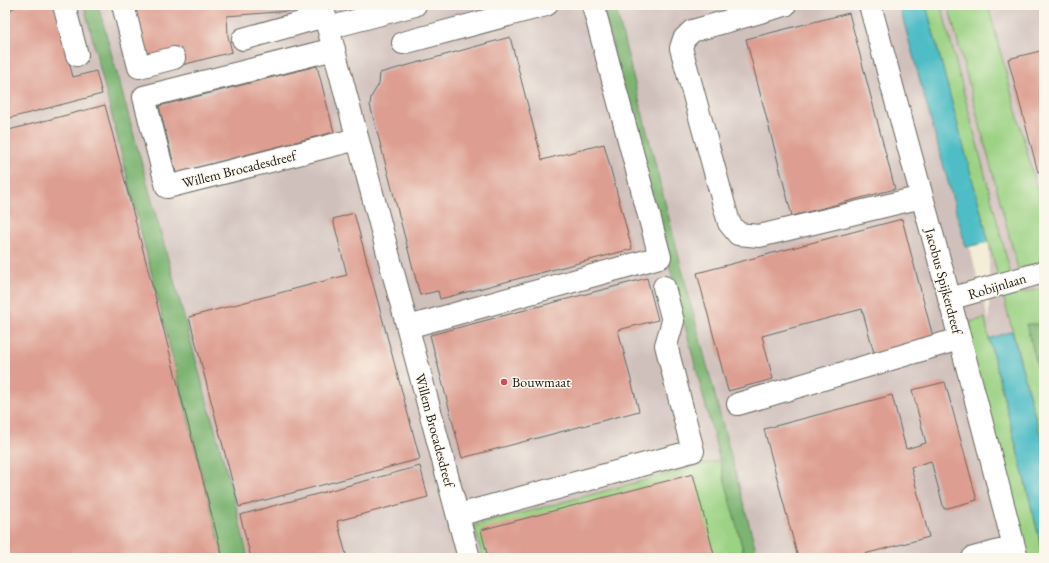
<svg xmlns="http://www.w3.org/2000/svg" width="1049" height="563" font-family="'EB Garamond',serif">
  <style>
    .industrial { fill: #d0c0bc }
    .green { fill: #9cd284; stroke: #5c7750 }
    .forest { fill: #7db472; stroke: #4c6847 }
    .water { fill: #4fbdc6; stroke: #366c71 }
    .building { fill: #dd9d90 }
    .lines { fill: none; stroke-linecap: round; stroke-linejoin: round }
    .minor-casing { stroke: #67655d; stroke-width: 24 }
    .minor { stroke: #fff; stroke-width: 22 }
    .poi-dot { fill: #d1495b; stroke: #fbf7ec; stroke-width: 1.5 }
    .labels { text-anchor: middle; stroke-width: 3; stroke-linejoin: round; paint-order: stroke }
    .street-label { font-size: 14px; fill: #1c1c1c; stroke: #fbf7ec }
    .poi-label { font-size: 14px; fill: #1c1c1c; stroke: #fbf7ec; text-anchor: start }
  </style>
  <rect width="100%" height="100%" fill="#fbf7ec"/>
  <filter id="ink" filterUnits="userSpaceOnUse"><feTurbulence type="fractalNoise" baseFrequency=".025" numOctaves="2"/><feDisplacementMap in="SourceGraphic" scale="8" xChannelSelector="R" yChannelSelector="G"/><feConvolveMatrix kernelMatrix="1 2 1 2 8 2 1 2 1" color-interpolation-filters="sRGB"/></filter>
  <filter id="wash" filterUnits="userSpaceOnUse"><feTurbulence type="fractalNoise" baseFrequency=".012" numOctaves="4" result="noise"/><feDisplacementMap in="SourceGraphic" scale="16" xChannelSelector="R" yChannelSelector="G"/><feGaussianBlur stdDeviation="0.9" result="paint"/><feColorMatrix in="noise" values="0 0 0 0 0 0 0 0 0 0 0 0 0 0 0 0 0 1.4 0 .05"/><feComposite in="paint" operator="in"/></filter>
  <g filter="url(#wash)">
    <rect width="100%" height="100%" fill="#f3edd7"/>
    <!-- industrial -->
    <path class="industrial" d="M5,5h902l82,317v-80l-64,-237h119v553h-1039z"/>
    <!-- green -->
    <path class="green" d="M926,5h15l75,289 28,-6v162z
      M948,5h40l56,211v46l-26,7z
      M985,318l4,21 55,219h-19l-59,-224 4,-12z
      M720,460l25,98h-262l-9,-32z"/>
    <!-- forest -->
    <path class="forest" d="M84,5h14l137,497 13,56h-25z
      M602,5h13l75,296 68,257h-13z
      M1026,324h18v66z"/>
    <!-- water -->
    <path class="water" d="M899,5h27l63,237 -23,5z
      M1012,331l32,119v106l-55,-217z"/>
    <g id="blocks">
      <!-- building -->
      <path class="building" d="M20,5h34l19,72 23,-6 6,23 -96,25 -1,-107z
        M132,5h168l1,5 -74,6 1,20 4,16 -50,13 -36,-8z
        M849,13l46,176 -103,27 -46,-177z
        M510,37l32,123 62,-16 28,105 -192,50 -2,-8 -18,4 -50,-190 1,-8 8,-13 1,-11z
        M1044,50v121l-6,1 -30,-113z
        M317,66l17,66 -158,41 -17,-67z
        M105,105l33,126 85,327h-218v-427z
        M354,213l66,246 -181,48 -50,-190 158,-42 -14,-56z
        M902,219l31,118 -59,16 -12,-44 -100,27 11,43 -45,12 -31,-118z
        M647,278l11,42 -40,10 21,81 -177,47 -32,-123z
        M945,382l32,118 -33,9 -13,-48 -20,6 18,70 -80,21h-51l-34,-129 128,-34 14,54 20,-6 -14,-53z
        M420,466l8,31 -91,24 10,37h-96l-11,-43z
        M693,474l22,84h-227l-7,-28z"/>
    </g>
  </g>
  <g filter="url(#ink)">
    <use href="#blocks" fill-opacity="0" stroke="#67655d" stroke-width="1"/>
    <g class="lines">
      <defs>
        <path id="minor" d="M64,5l13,50
          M123,5l16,62 35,-9
          M322,5l147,553
          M785,5l-93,26 -8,8 -3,9 48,175 9,11 21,2 163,-39
          M870,5l73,269 74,284
          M328,28l87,-23
          M243,39l82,-23
          M403,43l143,-38
          M334,49l-190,48 23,90 190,-48
          M949,299l95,-27
          M408,327l252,-70 -67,-252
          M738,404l221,-65
          M458,515l235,-64 -27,-106 7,-24 -9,-34
          M973,558l41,-11"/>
      </defs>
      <!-- minor casing -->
      <use href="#minor" class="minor-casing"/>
      <!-- minor -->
      <use href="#minor" class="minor"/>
    </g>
  </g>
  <!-- markers -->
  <circle class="poi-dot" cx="504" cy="382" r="4"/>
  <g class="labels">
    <!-- street labels -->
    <g class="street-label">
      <text transform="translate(239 169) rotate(-14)" y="5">Willem Brocadesdreef</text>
      <text transform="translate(944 281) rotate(75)" y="5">Jacobus Spijkerdreef</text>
      <text transform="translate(997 286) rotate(-17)" y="5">Robijnlaan</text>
      <text transform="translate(435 430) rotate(75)" y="5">Willem Brocadesdreef</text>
    </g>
    <!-- poi labels -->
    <g class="poi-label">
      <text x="512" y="387">Bouwmaat</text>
    </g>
  </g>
  <!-- margin -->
  <rect width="1049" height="563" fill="none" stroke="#fbf7ec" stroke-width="20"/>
</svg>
